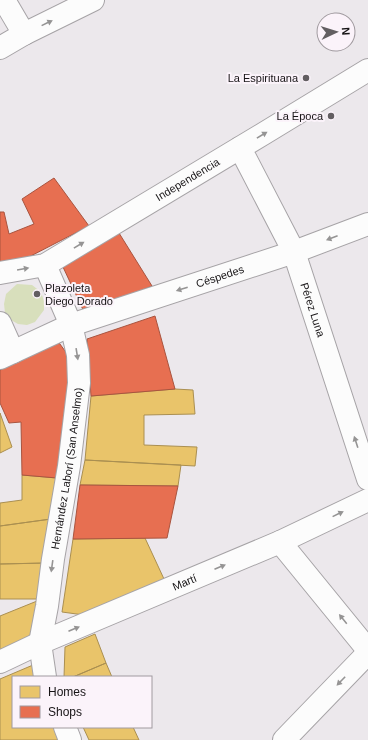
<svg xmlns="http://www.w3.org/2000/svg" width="368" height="740" font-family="Arial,sans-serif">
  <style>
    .green { fill: #d8dfbc }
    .homes { fill: #e9c46a; stroke: #aa8f51 }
    .shops { fill: #e76f51; stroke: #a9543f }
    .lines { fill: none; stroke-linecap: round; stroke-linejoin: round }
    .minor-casing { stroke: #a6a3a6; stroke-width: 24 }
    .major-casing { stroke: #a6a3a6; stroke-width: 24 }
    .minor { stroke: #fcfcfc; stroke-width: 22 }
    .major { stroke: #fcfcfc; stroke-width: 22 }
    .oneway { fill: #959494 }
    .poi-dot { fill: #625e61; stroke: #fbf3fa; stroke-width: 1.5 }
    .labels { text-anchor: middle; stroke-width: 4; stroke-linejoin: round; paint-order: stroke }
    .poi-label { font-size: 11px; fill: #171416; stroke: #fbf3fa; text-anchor: end }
    .street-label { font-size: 11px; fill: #171416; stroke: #fbf3fa }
  </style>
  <rect width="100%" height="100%" fill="#ece8ec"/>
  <!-- green -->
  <path class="green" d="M17,284l15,1 9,7 3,9v9l-9,12 -8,3 -9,-1 -7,-4 -6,-7 -1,-9 2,-10z"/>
  <!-- homes -->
  <path class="homes" d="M175,389l18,1 2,24 -51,1v30l53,2 -2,19 -110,-6 6,-64z
    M0,413l12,34 -12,6z
    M85,460l96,5 -3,21 -98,-1z
    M22,475l35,3 -6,41 -51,7v-23l22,-3z
    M51,519l-5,44 -46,1v-38z
    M145,538l19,41 -80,36 -22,-3 11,-73z
    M46,563l-4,36h-42v-35z
    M42,599l-7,37 -35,15v-35z
    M95,634l11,29 -33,14h-9l1,-30z
    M106,663l6,14h-39z
    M33,665l5,12h-25v50h47l6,13h-66v-61z
    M83,727h50l6,13h-50z"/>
  <!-- shops -->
  <path class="shops" d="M54,178l35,48 -66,34 -23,2v-50h4l5,22 25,-10 -12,-25z
    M119,233l33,53 -67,28 -22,-47z
    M155,316l20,73 -84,7 -4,-57z
    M57,340l11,15 4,26 -15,97 -35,-3 -1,-53 -12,1 -9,-20v-33z
    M80,485l98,1 -11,52 -94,1z"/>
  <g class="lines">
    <defs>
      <g id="minor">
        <path d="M4,0l20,34"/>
        <path d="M0,48l24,-14 69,-34"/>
        <path id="s1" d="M240,148l54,104 74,227"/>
        <path d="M0,323l13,29"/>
        <path id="s2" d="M0,358l71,-33 223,-73 74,-28"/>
        <path d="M280,542l88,108"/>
        <path id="s3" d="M0,662l40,-19 240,-101 88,-42"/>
        <path id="s4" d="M45,677l-5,-34 7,-37 6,-47 16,-93 10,-83 -1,-28 -7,-30 -26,-60"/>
        <path d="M65,727l5,13"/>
        <path d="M284,740l84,-87"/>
      </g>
      <g id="major">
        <path id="s5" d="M0,273l45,-8 218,-131 105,-64"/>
      </g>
    </defs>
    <!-- minor casing -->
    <use href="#minor" class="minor-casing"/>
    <!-- major casing -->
    <use href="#major" class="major-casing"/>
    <!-- minor -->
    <use href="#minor" class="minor"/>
    <!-- major -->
    <use href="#major" class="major"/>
  </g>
  <!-- one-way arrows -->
  <defs><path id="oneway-solid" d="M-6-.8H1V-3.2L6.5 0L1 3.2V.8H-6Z"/></defs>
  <g class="oneway">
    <use href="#oneway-solid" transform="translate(47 23) rotate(-26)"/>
    <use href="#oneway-solid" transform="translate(262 135) rotate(-31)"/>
    <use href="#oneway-solid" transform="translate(332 238) rotate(159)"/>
    <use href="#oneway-solid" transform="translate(79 245) rotate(-31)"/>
    <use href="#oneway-solid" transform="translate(23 269) rotate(-10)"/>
    <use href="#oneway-solid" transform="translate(182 289) rotate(162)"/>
    <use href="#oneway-solid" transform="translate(77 354) rotate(81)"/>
    <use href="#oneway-solid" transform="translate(356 442) rotate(-108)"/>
    <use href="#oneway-solid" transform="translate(338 514) rotate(-26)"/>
    <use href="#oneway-solid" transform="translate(52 566) rotate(98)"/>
    <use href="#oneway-solid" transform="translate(220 567) rotate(-23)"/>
    <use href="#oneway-solid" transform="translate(343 619) rotate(-129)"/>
    <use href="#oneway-solid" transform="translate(74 629) rotate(-23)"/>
    <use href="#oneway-solid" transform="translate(341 681) rotate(134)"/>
  </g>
  <!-- markers -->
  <g class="poi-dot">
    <circle cx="306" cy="78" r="4"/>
    <circle cx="331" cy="116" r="4"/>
    <circle cx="37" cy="294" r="4"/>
  </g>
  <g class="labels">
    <!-- poi labels -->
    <g class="poi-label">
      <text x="298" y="82">La Espirituana</text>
      <text x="323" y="120">La Época</text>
      <text x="45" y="292" text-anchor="start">Plazoleta<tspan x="45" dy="13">Diego Dorado</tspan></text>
    </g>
    <!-- street labels -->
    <g class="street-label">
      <text dy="4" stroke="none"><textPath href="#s5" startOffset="212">Independencia</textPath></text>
      <text dy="4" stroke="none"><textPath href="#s2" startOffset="235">Céspedes</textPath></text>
      <text dy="4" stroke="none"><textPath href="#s1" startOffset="178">Pérez Luna</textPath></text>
      <text dy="4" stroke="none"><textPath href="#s4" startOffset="211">Hernández Laborí (San Anselmo)</textPath></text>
      <text dy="4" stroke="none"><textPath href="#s3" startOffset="201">Martí</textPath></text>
    </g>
  </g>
  <!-- legend -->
  <rect x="12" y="676" width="140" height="52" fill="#fbf3fa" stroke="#a09a9f"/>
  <rect x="20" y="686" width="20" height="12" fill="#e9c46a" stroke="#a09a9f"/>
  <text x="48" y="696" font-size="12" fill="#171416">Homes</text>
  <rect x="20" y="706" width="20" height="12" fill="#e76f51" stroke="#a09a9f"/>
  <text x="48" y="716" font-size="12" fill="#171416">Shops</text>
  <!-- north arrow -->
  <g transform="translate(336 32) rotate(86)"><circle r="19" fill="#fbf3fa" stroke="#a09a9f"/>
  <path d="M0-3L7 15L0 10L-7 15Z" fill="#625e61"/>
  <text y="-6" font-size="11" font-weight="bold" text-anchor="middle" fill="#171416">N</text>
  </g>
</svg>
